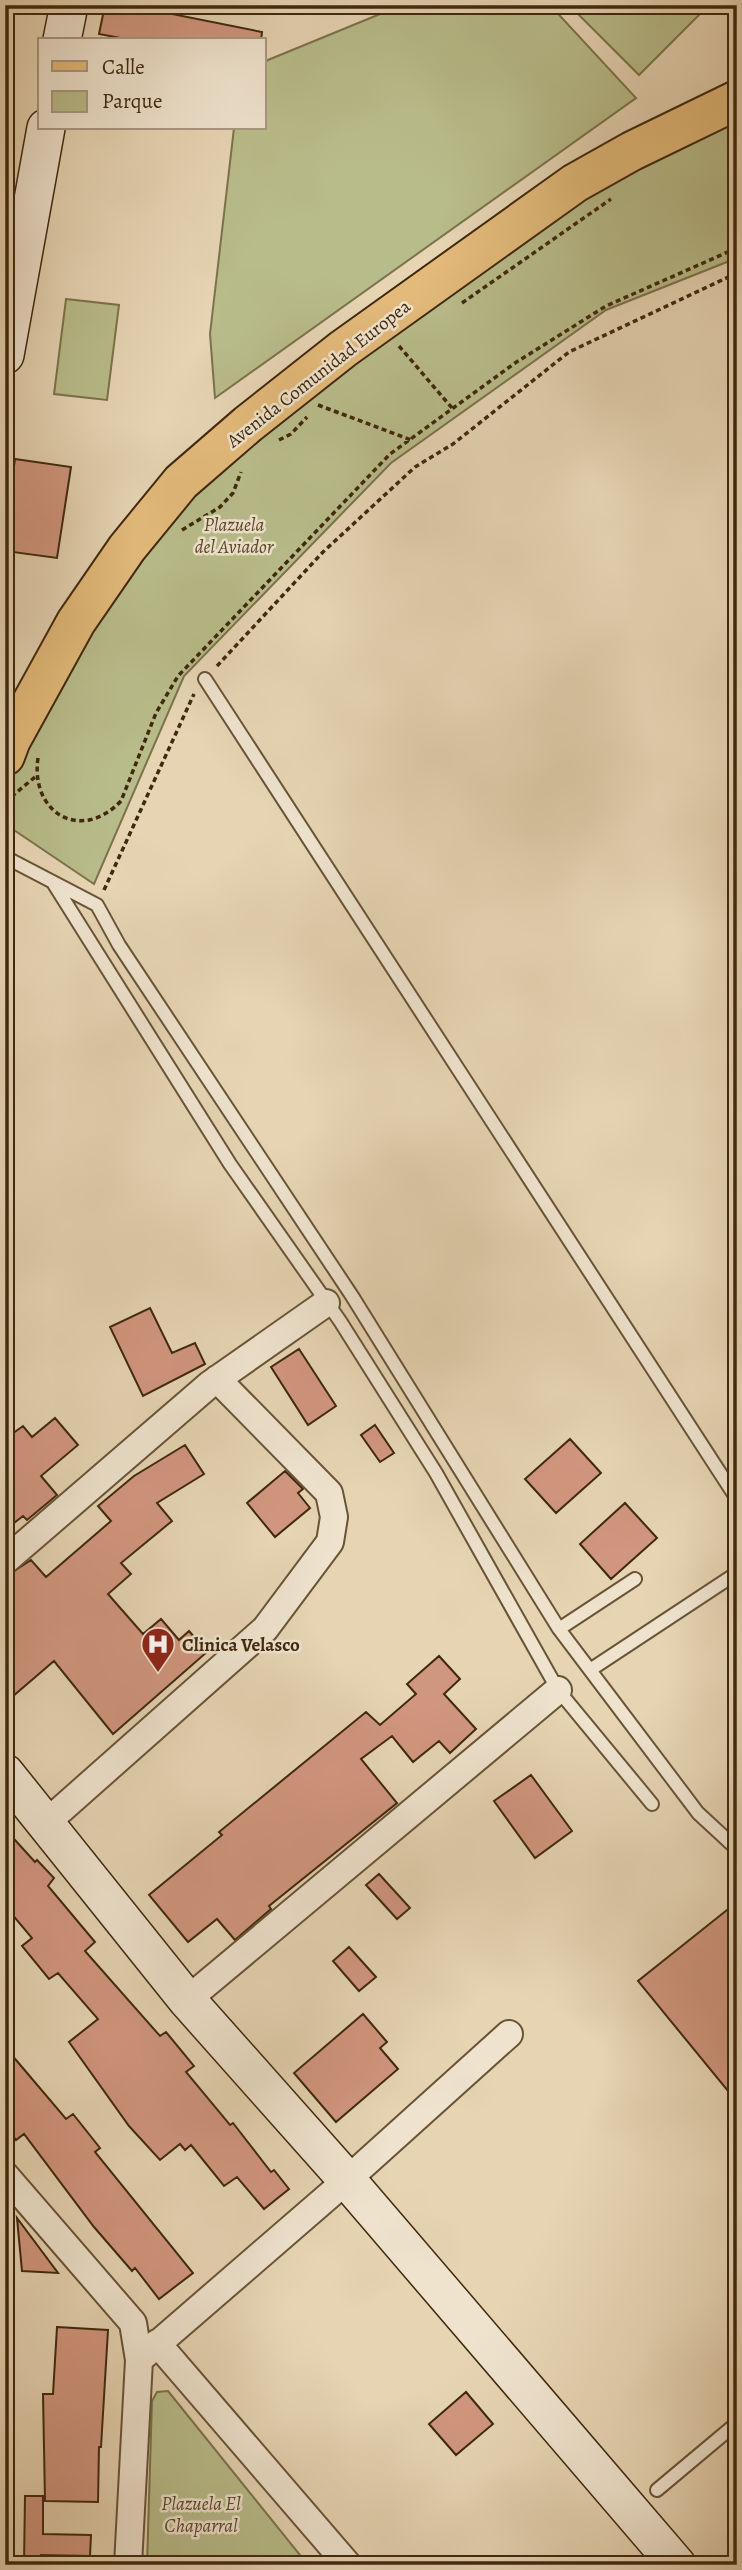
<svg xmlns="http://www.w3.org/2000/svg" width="742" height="2570" font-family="Alegreya,serif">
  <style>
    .green { fill: #b8bc8a; stroke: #7c724c; stroke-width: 2 }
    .building { fill: #d1967f; stroke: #3f280e; stroke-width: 2 }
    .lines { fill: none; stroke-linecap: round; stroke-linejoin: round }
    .lane-casing { stroke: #695337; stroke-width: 16 }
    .street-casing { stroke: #695337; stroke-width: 30 }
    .secondary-casing { stroke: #3f280e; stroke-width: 40 }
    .primary-casing { stroke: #3f280e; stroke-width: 42 }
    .path { stroke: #3f280e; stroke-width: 3.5; stroke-dasharray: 5 3.5; stroke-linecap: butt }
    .lane { stroke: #efe3ce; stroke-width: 12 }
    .street { stroke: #efe3ce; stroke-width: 26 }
    .secondary { stroke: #efe3ce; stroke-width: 37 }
    .primary { stroke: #e3ba7a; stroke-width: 38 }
    .labels { text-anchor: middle; stroke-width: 5; stroke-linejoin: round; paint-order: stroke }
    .street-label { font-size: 19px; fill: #3f280e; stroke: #efe3ce }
    .park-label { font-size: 19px; font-style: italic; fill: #574627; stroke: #efe3ce }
    .poi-label { font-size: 19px; font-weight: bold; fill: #3f280e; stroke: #efe3ce; text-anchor: start }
  </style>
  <rect width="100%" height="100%" fill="#e6d4b3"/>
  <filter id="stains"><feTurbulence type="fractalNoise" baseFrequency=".00286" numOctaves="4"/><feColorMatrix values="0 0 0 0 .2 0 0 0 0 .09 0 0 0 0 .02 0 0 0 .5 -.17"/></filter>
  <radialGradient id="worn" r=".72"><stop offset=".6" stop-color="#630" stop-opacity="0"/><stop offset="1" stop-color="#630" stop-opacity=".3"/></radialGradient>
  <!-- green -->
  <path class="green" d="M385,5h165l86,93 -421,300 -5,-64 24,-206h30v-65l4,-3 117,-48z
    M569,5h131l4,5 -65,65z
    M737,110v148l-131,52 -215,153 -207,213 -90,208 -89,-60v-29l14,-51 115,-191 163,-156 255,-177 158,-97z
    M66,299l53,6 -12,95 -53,-6z
    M168,2391l140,174h-161l5,-164 5,-9z"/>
  <!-- building -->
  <path class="building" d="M105,5h58l-1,7 100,20 -1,8h-130l-32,-6z
    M15,459l56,8 -14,91 -52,-7v-26z
    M150,1308l22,45 23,-10 10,21 -62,32 -33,-69z
    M299,1349l37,57 -28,19 -37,-58z
    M55,1418l23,27 -37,31 16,19 -30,25 -4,-4 -18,14v-91l18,-13 9,11z
    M375,1425l19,28 -14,9 -19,-27z
    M570,1439l31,34 -45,40 -31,-34z
    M185,1445l19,29 -47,29 15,18 -51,42 10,11 -23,20 35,40 18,-15 18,21 10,-9 18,21 -94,82 -59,-73 -49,42v-126l26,-17 15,17 65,-56 -13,-15 36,-30z
    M285,1471l18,18 -5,4 12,15 -35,29 -28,-34z
    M625,1503l32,35 -46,41 -31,-35z
    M439,1656l21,23 -16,15 32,35 -26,24 -11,-12 -26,21 -21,-26 -31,23 36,44 -128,103 2,3 -36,31 -18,-21 -29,23 -39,-47 73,-60 -3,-3 147,-120 14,13 36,-31 -9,-10z
    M531,1775l41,56 -37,27 -41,-57z
    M5,1829l30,33 2,-2 17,18 -6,8 47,56 -10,9 75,85 6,-4 28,34 -8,6 44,53 3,-2 38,49 3,-2 15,19 -25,20 -27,-32 -13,9 -33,-41 -6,5 -5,-6 -20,16 -31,-34 -60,-84 29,-23 -40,-46 -9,6 -27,-33 10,-8 -27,-32z
    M379,1874l31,34 -13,11 -31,-34z
    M737,1902v200l-99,-121z
    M349,1947l27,30 -17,14 -26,-30z
    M363,2014l24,28 -7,6 18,21 -62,53 -42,-49z
    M5,2047l61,72 7,-5 27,34 -5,4 98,121 -34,26 -24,-31 -3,3 -38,-44 -70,-93 -8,6 -11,-15z
    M17,2218l41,55 -36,-2z
    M57,2327l51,3 -7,117h-2l-1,55 -53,-1 -2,-107h10z
    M466,2392l27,32 -37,31 -27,-31z
    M25,2496h18v38l48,1 -1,21 -49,-1 -1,10h-16z"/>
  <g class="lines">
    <defs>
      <path id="lane" d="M205,679l532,820
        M5,857l92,48 22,40 233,351 207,333 139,184 39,36
        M54,884l176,280 110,157 96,152 122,217 94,114
        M559,1629l76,-50
        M590,1670l147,-97
        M657,2490l80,-67"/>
      <path id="street" d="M5,1561l204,-176 117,-82
        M46,1823l219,-194 65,-87 4,-25 -5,-24 -112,-114
        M187,2000l371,-310
        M5,2175l128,148 6,37 -11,205
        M157,2343l191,222
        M139,2360l208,-180 162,-146"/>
      <path id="secondary" d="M62,40l7,-35
        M5,355l41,-227
        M5,1773l182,227 160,180 330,385"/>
      <path id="primary" d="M5,756l6,-16 65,-118 51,-74 54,-66 67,-58 95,-75 232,-166 57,-32 105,-51"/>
    </defs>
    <!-- lane casing -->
    <use href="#lane" class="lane-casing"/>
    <!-- street casing -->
    <use href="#street" class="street-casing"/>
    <!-- secondary casing -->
    <use href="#secondary" class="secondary-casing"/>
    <!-- primary casing -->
    <use href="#primary" class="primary-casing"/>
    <!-- path -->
    <path class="path" d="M462,303l149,-104
      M399,346l53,62
      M318,405l93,35
      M279,440l12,-6 16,-17
      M182,530l38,-23 13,-14 8,-21
      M217,666l106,-114 92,-85 38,-23 116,-92 168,-79
      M38,758c-8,55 43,85 83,43l35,-88 22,-37 212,-222 125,-91 91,-57 131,-58
      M5,802l30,-25
      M104,890l90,-196"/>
    <!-- lane -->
    <use href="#lane" class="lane"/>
    <!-- street -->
    <use href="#street" class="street"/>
    <!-- secondary -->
    <use href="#secondary" class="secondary"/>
    <!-- primary -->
    <use href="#primary" class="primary"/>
  </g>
  <!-- icons -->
  <defs>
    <symbol id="hospital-pin" viewBox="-11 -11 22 30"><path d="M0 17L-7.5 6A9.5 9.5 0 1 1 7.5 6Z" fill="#8f2418" stroke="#efe3ce"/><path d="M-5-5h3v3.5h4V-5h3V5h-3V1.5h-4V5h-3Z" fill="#fff"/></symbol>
  </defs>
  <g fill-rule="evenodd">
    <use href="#hospital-pin" x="139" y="1625" width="38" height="52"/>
  </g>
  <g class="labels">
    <!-- street labels -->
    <g class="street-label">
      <text transform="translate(318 373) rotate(-38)" y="7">Avenida Comunidad Europea</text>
    </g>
    <!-- park labels -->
    <g class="park-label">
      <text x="234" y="531">Plazuela<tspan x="234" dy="22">del Aviador</tspan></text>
      <text x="201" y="2510">Plazuela El<tspan x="201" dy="22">Chaparral</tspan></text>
    </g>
    <!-- poi labels -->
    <g class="poi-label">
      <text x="182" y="1651">Clinica Velasco</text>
    </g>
  </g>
  <!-- margin -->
  <rect width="742" height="2570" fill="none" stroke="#e6d4b3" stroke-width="28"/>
  <rect x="7" y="7" width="728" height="2556" fill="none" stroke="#3f280e" stroke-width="3.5"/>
  <rect x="14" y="14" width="714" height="2542" fill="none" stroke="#3f280e" stroke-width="2"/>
  <!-- legend -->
  <rect x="38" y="38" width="228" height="91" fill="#efe3ce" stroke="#a99881" stroke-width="2"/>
  <rect x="52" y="61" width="35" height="10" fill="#e3ba7a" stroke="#a99881" stroke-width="2"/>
  <text x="102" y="74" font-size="21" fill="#3f280e">Calle</text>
  <rect x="52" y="91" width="35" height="21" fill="#b8bc8a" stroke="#a99881" stroke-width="2"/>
  <text x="102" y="108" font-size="21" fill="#3f280e">Parque</text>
  <rect width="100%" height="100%" filter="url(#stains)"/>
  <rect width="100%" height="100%" fill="url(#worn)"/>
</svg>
